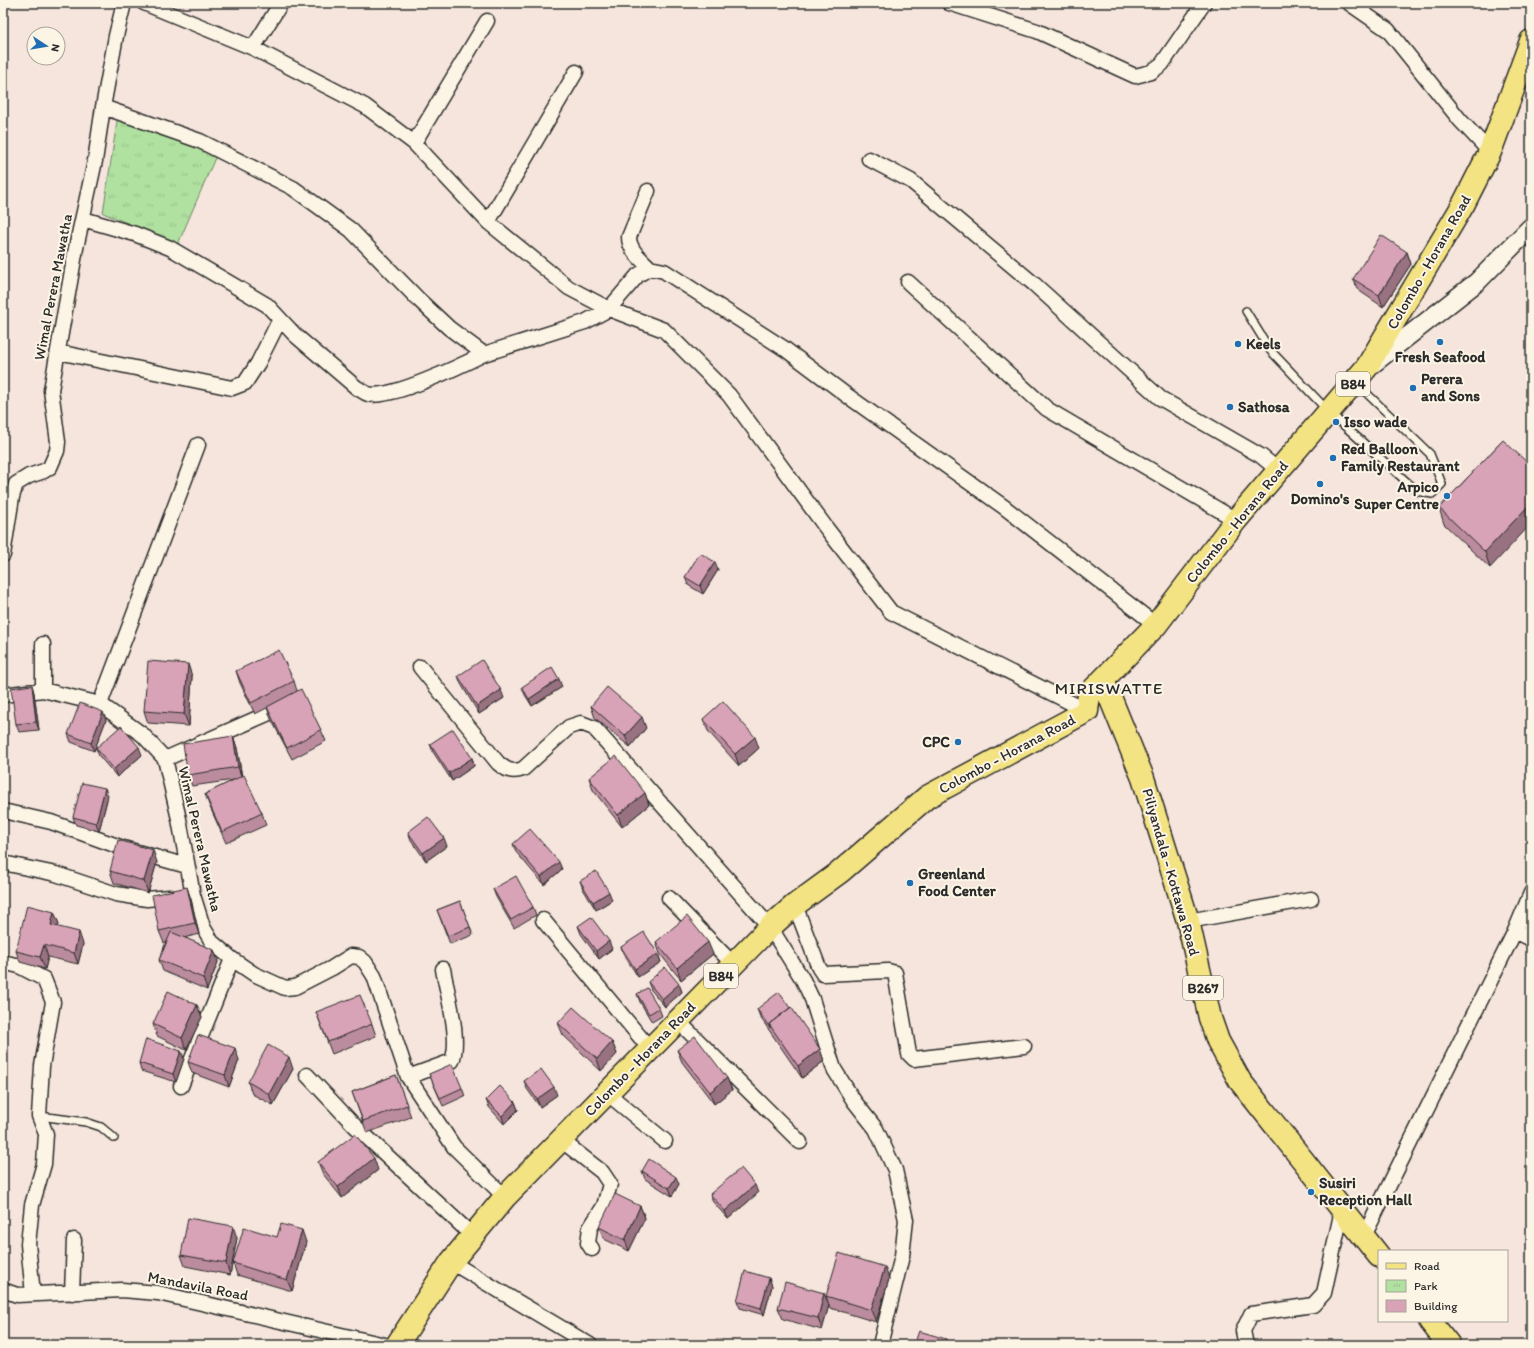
<svg xmlns="http://www.w3.org/2000/svg" width="1534" height="1348" font-family="Itim,sans-serif">
  <style>
    .park { fill: url(#park-tufts); stroke: #6e8666 }
    .lines { fill: none; stroke-linecap: round; stroke-linejoin: round }
    .service-casing { stroke: #2b2b2b; stroke-width: 10 }
    .minor-casing { stroke: #2b2b2b; stroke-width: 17 }
    .tertiary-casing { stroke: #2b2b2b; stroke-width: 21 }
    .primary-casing { stroke: #2b2b2b; stroke-width: 25 }
    .service { stroke: #fcf5e5; stroke-width: 7 }
    .minor { stroke: #fcf5e5; stroke-width: 14 }
    .tertiary { stroke: #fcf5e5; stroke-width: 18 }
    .primary { stroke: #f4e382; stroke-width: 22 }
    .wall { fill: #bb8c9d; stroke: #2b2b2b }
    .shaded-wall { fill: #987280; stroke: #2b2b2b }
    .building { fill: #d9a3b7; stroke: #2b2b2b }
    .poi-dot { fill: #1f6fb2; stroke: #fcf5e5; stroke-width: 1.5 }
    .labels { text-anchor: middle; stroke-width: 4; stroke-linejoin: round; paint-order: stroke }
    .shield { fill: #fcf5e5; stroke: #6a6863; stroke-width: 1 }
    .shield-label { font-size: 14px; font-weight: bold; fill: #2b2b2b }
    .street-label { font-size: 15px; fill: #2b2b2b; stroke: #fcf5e5 }
    .poi-label { font-size: 15px; font-weight: bold; fill: #2b2b2b; stroke: #fcf5e5; text-anchor: start }
    .quarter-label { font-size: 17px; letter-spacing: 1px; fill: #2b2b2b; stroke: #fcf5e5 }
  </style>
  <defs>
    <pattern id="park-tufts" width="24" height="20" patternUnits="userSpaceOnUse"><rect width="24" height="20" fill="#b1e1a0"/><path d="M3 7l-1-3M5 7V3M7 7l1-3M15 17l-1-3M17 17v-4M19 17l1-3" fill="none" stroke="#98c18a"/></pattern>
  </defs>
  <rect width="100%" height="100%" fill="#f5e5dc"/>
  <filter id="ink" filterUnits="userSpaceOnUse"><feTurbulence type="fractalNoise" baseFrequency=".025" numOctaves="2"/><feDisplacementMap in="SourceGraphic" scale="8" xChannelSelector="R" yChannelSelector="G"/><feConvolveMatrix kernelMatrix="1 2 1 2 8 2 1 2 1" color-interpolation-filters="sRGB"/></filter>
  <g filter="url(#ink)">
    <!-- park -->
    <path class="park" d="M118,115l100,36 -40,93 -75,-31z"/>
    <g class="lines">
      <defs>
        <path id="service" d="M1246,311l24,39 59,62 88,79 15,3 10,-10 -12,-30 -74,-71
          M39,1116l47,6 15,5 13,11"/>
        <path id="minor" d="M144,3l109,45 112,58 49,37 74,79 81,66 40,21 55,21 65,65 98,134 64,83 196,99
          M949,3l88,28 98,45 16,-4 11,-8 42,-61
          M1349,3l39,27 72,90 30,32
          M253,48l28,-45
          M103,107l97,34 93,47 58,42 67,69 31,29 35,26 101,-32 24,-13 29,-34 12,-7 14,3 121,78 60,45 159,113 152,118
          M414,143l73,-122
          M869,159l42,22 123,103 126,114 101,58 17,14
          M648,191l-19,46c0,13 12,22 21,31
          M83,219l52,15 35,14 97,57 28,30 62,53c3,1 7,5 11,6 22,6 94,-29 116,-40
          M488,222l88,-150
          M908,282l139,127 189,111
          M58,352l174,36 13,-5 13,-20 22,-44
          M3,555l9,-58 4,-13 13,-8 15,-5 6,-4 7,-16 1,-9 -7,-52 25,-142 19,-87 8,-54 13,-71 8,-33
          M420,667l78,96c8,7 14,10 25,6l46,-42 12,-4 13,5 176,199 33,53 9,19 22,70 20,32 22,28 19,41 11,50 -4,36 -22,89
          M43,690v-46
          M3,695l40,-5 57,14 43,31 22,24 14,60 14,76 10,32 9,15 20,17 22,15 31,14 10,-1 37,-19 19,-12 8,1 6,5 9,14 34,101 46,70 51,50
          M100,704l98,-259
          M165,759l120,-53
          M3,811l48,11 72,26 64,18
          M3,863l53,11 60,20 31,5 23,-2
          M669,898l64,66
          M795,905l24,63 4,6 65,-3 7,2 14,81 5,5 110,-13
          M543,920l107,129
          M1188,921l123,-22
          M1515,931l16,-38
          M3,962l16,4 25,13 9,23 -11,64 -3,50 7,18 -2,30 -12,41 -4,39 5,50
          M678,1021l122,121
          M307,1075l48,51 118,110
          M408,1077l44,-16c9,-22 -5,-68 -9,-92
          M181,1086l51,-127
          M607,1093l58,48
          M561,1140l41,32 8,12 -6,22 -14,22 -2,15 4,6
          M1364,1236l151,-305 16,8
          M451,1262l139,83
          M3,1290l14,5 105,-5 36,3 227,52
          M72,1293l2,-53
          M1246,1345l-3,-14 8,-17 62,-9 11,-12 18,-83"/>
        <path id="tertiary" d="M1370,366l107,-84 54,-55"/>
        <path id="primary" d="M1103,680l40,98 45,143 22,97 8,23 22,40 139,175
          M1430,1321l19,24
          M397,1345l54,-83 54,-65 265,-270 25,-22 45,-33 87,-75 160,-86 2,-17 67,-69 80,-105 131,-153 96,-162 27,-53 41,-111"/>
      </defs>
      <!-- service casing -->
      <use href="#service" class="service-casing"/>
      <!-- minor casing -->
      <use href="#minor" class="minor-casing"/>
      <!-- tertiary casing -->
      <use href="#tertiary" class="tertiary-casing"/>
      <!-- primary casing -->
      <use href="#primary" class="primary-casing"/>
      <!-- service -->
      <use href="#service" class="service"/>
      <!-- minor -->
      <use href="#minor" class="minor"/>
      <!-- tertiary -->
      <use href="#tertiary" class="tertiary"/>
      <!-- primary -->
      <use href="#primary" class="primary"/>
    </g>
    <!-- wall -->
    <path class="wall" d="M1407,252l4,12 -28,43 -25,-17 -5,-11z
      M1503,440l-13,128 -46,-44 -5,-16z
      M715,562l3,8 -15,24 -15,-9 -3,-8z
      M236,671l58,10 3,10 24,39 5,11 -34,18 -21,-40 -4,-11 -12,6 -15,-31z
      M192,676l-3,50 -41,-3 -4,-12z
      M458,676l46,22 -25,16 -18,-30z
      M32,685l2,8 5,37 -20,2 -3,-8z
      M522,687h40l-30,19 -7,-11z
      M591,706l55,22 -16,19 -35,-29z
      M703,719l56,29 -20,18 -31,-35z
      M106,720l-12,31 -23,-9 -3,-8z
      M233,736l4,12 5,28 20,37 4,12 -40,18 -17,-38 -4,-11 29,-14 -42,6 -4,-11z
      M430,744l42,14 2,8 -22,15 -19,-29z
      M96,748l46,7 -25,22 -18,-21z
      M589,778l56,15 4,12 -27,22 -29,-37z
      M108,796l-9,35 -23,-6 -3,-8z
      M408,832l39,14 -21,15 -15,-21z
      M513,844l49,25 -18,16 -28,-33z
      M157,862l-9,31 -34,-10 -4,-12z
      M580,881l32,19 -16,10 -13,-21z
      M493,889l40,18 3,8 -22,13 -18,-31z
      M191,899l8,35 -15,4 30,12 4,12 -11,28 -44,-19 -4,-11 7,-18 -2,1 -5,-12z
      M460,901l13,34 -23,9 -13,-34z
      M54,912l5,12 -1,3 25,17 -5,20 -30,-7 -3,12 -25,-7 -4,-11z
      M578,926l34,23 -13,10 -18,-25z
      M656,942l57,12 -32,26 -21,-26z
      M621,947l37,7 3,8 -23,15 -14,-22z
      M648,982l31,2 3,8 -17,15 -14,-17z
      M637,994l22,14 3,8 -10,6 -12,-20z
      M197,1005l5,12 -16,33 -29,-14 -4,-12z
      M757,1009l63,40 4,12 -22,17 -42,-61z
      M316,1012l56,12 4,12 -44,18z
      M558,1023l54,19 5,12 -16,17 -38,-36z
      M677,1050l50,28 5,12 -18,14 -32,-42z
      M181,1051l3,8 -8,23 -35,-11 -2,-8z
      M239,1060l-10,27 -37,-14 -4,-11z
      M293,1069l-20,36 -21,-11 -4,-12z
      M429,1074l33,14 3,8 -22,10z
      M396,1075l15,42 -44,16 -15,-41z
      M524,1081l33,14 -17,12 -13,-18z
      M486,1100l29,2 3,8 -14,14 -15,-17z
      M318,1162l60,8 -36,28 -19,-24z
      M642,1171l37,13 -7,12 -27,-17z
      M758,1193l-30,26 -15,-17 -3,-8z
      M640,1206l5,12 -16,33 -25,-12 -5,-12z
      M277,1237l29,5 -14,49 -55,-16 -4,-12z
      M237,1238l-7,37 -45,-9 -4,-11z
      M769,1278l3,8 -8,29 -24,-7 -3,-7z
      M889,1279l-13,43 -46,-14 -4,-12z
      M829,1305l-7,25 -39,-11 -5,-11z"/>
    <!-- shaded-wall -->
    <path class="shaded-wall" d="M1407,252l4,12 -28,43 -4,-12z
      M1531,503v21l-41,44 -5,-16z
      M715,562l3,8 -15,24 -3,-8z
      M188,664l4,12 -3,50 -5,-12z
      M559,679l3,8 -30,19 -3,-7z
      M32,685l2,8 5,37 -3,-8z
      M501,690l3,8 -25,16 -2,-8z
      M103,712l3,8 -12,31 -3,-8z
      M642,717l4,11 -16,19 -5,-11z
      M233,736l4,12 5,31 -4,-12z
      M755,737l4,11 -20,18 -4,-12z
      M139,747l3,8 -25,22 -3,-8z
      M472,758l2,8 -22,15 -3,-8z
      M105,788l3,8 -9,35 -3,-8z
      M645,793l4,12 -27,22 -4,-12z
      M444,838l3,8 -21,15 -3,-8z
      M153,850l4,12 -9,31 -4,-12z
      M559,862l3,7 -18,16 -3,-8z
      M187,887l4,12 8,35 -4,-11z
      M609,892l3,8 -16,10 -3,-8z
      M54,912l5,12 -4,13 -4,-12z
      M79,932l4,12 -5,20 -4,-11z
      M609,941l3,8 -13,10 -3,-8z
      M708,942l5,12 -32,26 -4,-12z
      M44,945l4,12 -3,12 -5,-12z
      M214,950l4,12 -11,28 -4,-12z
      M658,954l3,8 -23,15 -3,-8z
      M679,984l3,8 -17,15 -3,-8z
      M197,1005l5,12 -16,33 -4,-12z
      M612,1042l5,12 -16,17 -4,-12z
      M235,1048l4,12 -10,27 -4,-12z
      M820,1049l4,12 -22,17 -4,-12z
      M181,1051l3,8 -8,23 -3,-8z
      M289,1057l4,12 -20,36 -4,-11z
      M727,1078l5,12 -18,14 -4,-12z
      M554,1087l3,8 -17,12 -3,-8z
      M515,1102l3,8 -14,14 -2,-8z
      M374,1158l4,12 -36,28 -4,-11z
      M676,1177l3,7 -7,12 -3,-8z
      M755,1185l3,8 -30,26 -3,-8z
      M640,1206l5,12 -16,33 -4,-11z
      M233,1226l4,12 -7,37 -4,-12z
      M302,1230l4,12 -14,49 -5,-11z
      M885,1267l4,12 -13,43 -5,-12z
      M769,1278l3,8 -8,29 -3,-7z
      M824,1293l5,12 -7,25 -4,-12z
      M946,1339l2,6h-4z"/>
    <!-- building -->
    <path class="building" d="M1381,235l26,17 -28,43 -26,-16z
      M1503,440l28,26v37l-46,49 -46,-44z
      M700,553l15,9 -15,24 -15,-9z
      M279,650l15,31 -43,22 -15,-32z
      M482,660l19,30 -24,16 -19,-30z
      M148,661l40,3 -4,50 -40,-3z
      M552,667l7,12 -30,20 -7,-12z
      M32,685l4,37 -20,2 -5,-36z
      M607,687l35,30 -17,19 -34,-30z
      M301,689l20,41 -34,18 -20,-41z
      M723,701l32,36 -20,17 -32,-35z
      M80,703l23,9 -12,31 -23,-9z
      M121,726l18,21 -25,22 -18,-21z
      M453,729l19,29 -23,15 -19,-29z
      M233,736l5,31 -50,8 -5,-31z
      M616,756l29,37 -27,22 -29,-37z
      M244,775l18,38 -40,19 -17,-38z
      M82,783l23,5 -9,35 -23,-6z
      M428,817l16,21 -21,15 -15,-21z
      M530,829l29,33 -18,15 -28,-33z
      M118,840l35,10 -9,31 -34,-10z
      M596,871l13,21 -16,10 -13,-21z
      M516,876l17,31 -22,13 -18,-31z
      M187,887l8,36 -36,8 -7,-36z
      M460,901l10,26 -22,9 -11,-26z
      M27,905l27,7 -3,13 28,7 -5,21 -30,-8 -4,12 -24,-6z
      M687,916l21,26 -31,26 -21,-26z
      M591,917l18,24 -13,10 -18,-25z
      M171,932l43,18 -11,28 -44,-18z
      M644,932l14,22 -23,15 -14,-22z
      M665,967l14,17 -17,15 -14,-17z
      M647,988l12,20 -10,6 -12,-20z
      M168,991l29,14 -15,33 -29,-14z
      M779,992l11,16 -21,16 1,4 -13,-19z
      M360,995l12,29 -44,18 -12,-30z
      M573,1007l39,35 -15,17 -39,-36z
      M791,1007l29,42 -22,17 -29,-42z
      M198,1035l37,13 -10,27 -37,-13z
      M695,1036l32,42 -17,14 -33,-42z
      M146,1039l35,12 -8,23 -34,-11z
      M268,1045l21,12 -20,37 -21,-12z
      M452,1064l10,24 -22,10 -11,-24z
      M541,1069l13,18 -17,12 -13,-18z
      M396,1075l11,30 -44,16 -11,-29z
      M500,1086l15,16 -13,14 -16,-16z
      M355,1134l19,24 -36,29 -20,-25z
      M649,1159l27,18 -7,11 -27,-17z
      M741,1168l14,17 -30,26 -15,-17z
      M615,1194l25,12 -15,34 -26,-13z
      M188,1218l45,8 -7,37 -45,-8z
      M281,1224l21,6 -15,50 -54,-17 11,-36 33,10z
      M839,1253l46,14 -14,43 -45,-14z
      M745,1271l24,7 -8,30 -24,-7z
      M785,1282l39,11 -6,25 -40,-10z
      M919,1331l27,8 -2,6h-30z"/>
  </g>
  <!-- markers -->
  <g class="poi-dot">
    <circle cx="1440" cy="342" r="4"/>
    <circle cx="1238" cy="344" r="4"/>
    <circle cx="1413" cy="388" r="4"/>
    <circle cx="1230" cy="407" r="4"/>
    <circle cx="1336" cy="422" r="4"/>
    <circle cx="1333" cy="458" r="4"/>
    <circle cx="1320" cy="484" r="4"/>
    <circle cx="1447" cy="496" r="4"/>
    <circle cx="958" cy="742" r="4"/>
    <circle cx="910" cy="883" r="4"/>
    <circle cx="1311" cy="1192" r="4"/>
  </g>
  <g class="labels">
    <!-- shield labels -->
    <g class="shield">
      <rect x="1336" y="372" width="34" height="24" rx="3"/>
      <rect x="704" y="964" width="34" height="24" rx="3"/>
      <rect x="1183" y="976" width="40" height="24" rx="3"/>
    </g>
    <g class="shield-label">
      <text x="1353" y="389">B84</text>
      <text x="721" y="981">B84</text>
      <text x="1203" y="993">B267</text>
    </g>
    <!-- street labels -->
    <g class="street-label">
      <text transform="translate(1429 262) rotate(-60)" y="5">Colombo - Horana Road</text>
      <text transform="translate(53 287) rotate(-79)" y="5">Wimal Perera Mawatha</text>
      <text transform="translate(1237 522) rotate(-51)" y="5">Colombo - Horana Road</text>
      <text transform="translate(1007 754) rotate(-28)" y="5">Colombo - Horana Road</text>
      <text transform="translate(200 839) rotate(77)" y="5">Wimal Perera Mawatha</text>
      <text transform="translate(1171 872) rotate(74)" y="5">Piliyandala - Kottawa Road</text>
      <text transform="translate(640 1059) rotate(-46)" y="5">Colombo - Horana Road</text>
      <text transform="translate(198 1286) rotate(11)" y="5">Mandavila Road</text>
    </g>
    <!-- poi labels -->
    <g class="poi-label">
      <text x="1246" y="349">Keels</text>
      <text x="1440" y="362" text-anchor="middle">Fresh Seafood</text>
      <text x="1421" y="384">Perera<tspan x="1421" dy="17">and Sons</tspan></text>
      <text x="1238" y="412">Sathosa</text>
      <text x="1344" y="427">Isso wade</text>
      <text x="1341" y="454">Red Balloon<tspan x="1341" dy="17">Family Restaurant</tspan></text>
      <text x="1439" y="492" text-anchor="end">Arpico<tspan x="1439" dy="17">Super Centre</tspan></text>
      <text x="1320" y="504" text-anchor="middle">Domino's</text>
      <text x="950" y="747" text-anchor="end">CPC</text>
      <text x="918" y="879">Greenland<tspan x="918" dy="17">Food Center</tspan></text>
      <text x="1319" y="1188">Susiri<tspan x="1319" dy="17">Reception Hall</tspan></text>
    </g>
    <!-- quarter labels -->
    <g class="quarter-label">
      <text x="1109" y="694">MIRISWATTE</text>
    </g>
  </g>
  <!-- margin -->
  <rect width="1534" height="1348" fill="none" stroke="#fcf5e5" stroke-width="16"/>
  <rect x="8" y="8" width="1518" height="1332" fill="none" stroke="#2b2b2b" stroke-width="1.5" filter="url(#ink)"/>
  <!-- legend -->
  <rect x="1378" y="1250" width="130" height="72" fill="#fcf5e5" stroke="#a8a49b"/>
  <rect x="1386" y="1263" width="20" height="6" fill="#f4e382" stroke="#a8a49b"/>
  <text x="1414" y="1270" font-size="12" fill="#2b2b2b">Road</text>
  <rect x="1386" y="1280" width="20" height="12" fill="url(#park-tufts)" stroke="#a8a49b"/>
  <text x="1414" y="1290" font-size="12" fill="#2b2b2b">Park</text>
  <rect x="1386" y="1300" width="20" height="12" fill="#d9a3b7" stroke="#a8a49b"/>
  <text x="1414" y="1310" font-size="12" fill="#2b2b2b">Building</text>
  <!-- north arrow -->
  <g transform="translate(46 46) rotate(102)"><circle r="19" fill="#fcf5e5" stroke="#a8a49b"/>
  <path d="M0-3L7 15L0 10L-7 15Z" fill="#1f6fb2"/>
  <text y="-6" font-size="11" font-weight="bold" text-anchor="middle" fill="#2b2b2b">N</text>
  </g>
</svg>
